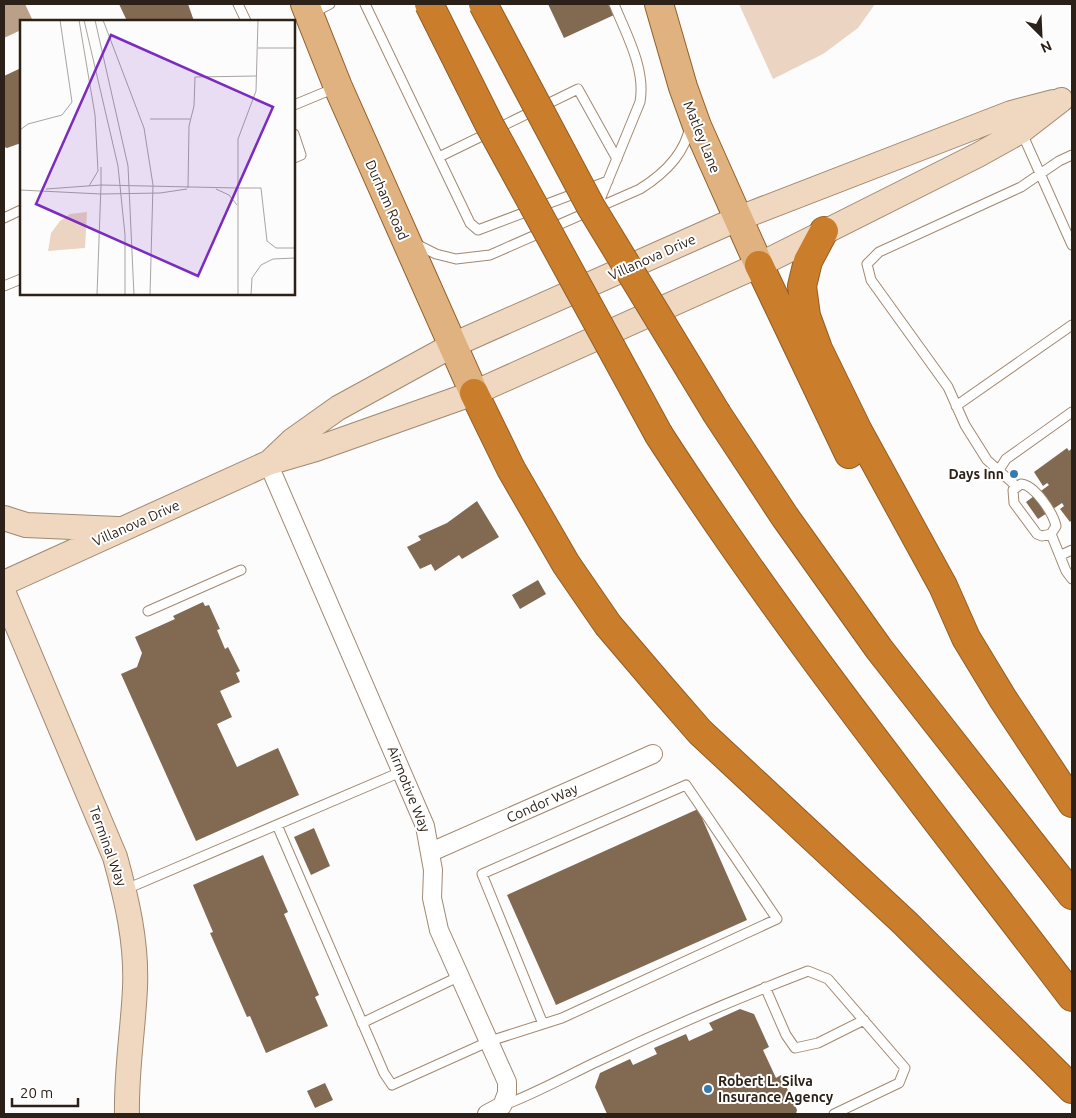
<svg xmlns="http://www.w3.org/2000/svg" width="1076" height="1118" font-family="Ubuntu,sans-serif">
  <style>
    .green { fill: #ebd5c2 }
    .water { fill: #baa089 }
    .building { fill: #826952 }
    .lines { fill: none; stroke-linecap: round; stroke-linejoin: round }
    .lane-casing { stroke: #a28870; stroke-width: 11 }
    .street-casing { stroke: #a28870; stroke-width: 20 }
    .secondary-casing { stroke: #a28870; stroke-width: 26 }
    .primary-casing { stroke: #935d24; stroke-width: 30 }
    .highway-casing { stroke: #935d24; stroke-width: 30 }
    .lane { stroke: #fff; stroke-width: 9 }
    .street { stroke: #fff; stroke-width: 18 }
    .secondary { stroke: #efd8bf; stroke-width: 24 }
    .primary { stroke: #dfb280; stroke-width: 28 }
    .highway { stroke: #ca7e2b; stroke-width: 28 }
    .highway-bridge-casing { stroke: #935d24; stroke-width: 30; stroke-linecap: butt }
    .highway-bridge { stroke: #ca7e2b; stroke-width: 28 }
    .poi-dot { fill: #347cb0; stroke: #fff; stroke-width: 2 }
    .labels { text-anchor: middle; stroke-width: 4; stroke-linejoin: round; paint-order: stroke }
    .street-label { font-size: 14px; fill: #2c2118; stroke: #fff }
    .poi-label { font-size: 14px; font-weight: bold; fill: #2c2118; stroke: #fff; text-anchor: end }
    .inset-road { fill: none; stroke: #a9a4a1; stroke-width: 1 }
    .view { fill: #7b2cbf; fill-opacity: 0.15; stroke: #7b2cbf; stroke-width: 2.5 }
    .inset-edge { fill: none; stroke: #2c2118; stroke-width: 2.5 }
  </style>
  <rect width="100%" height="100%" fill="#fcfcfc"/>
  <!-- green -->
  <path class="green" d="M739,4h136l-17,24 -35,26 -50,25z"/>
  <!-- water -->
  <path class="water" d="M4,4h21l8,17h-12v9l-17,8z"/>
  <!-- building -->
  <path class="building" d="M119,4h69l6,17h-67z
    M548,4h60l6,11 -50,23z
    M21,68v75l-14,5 -3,-1v-71z
    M1067,448l2,3 3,-3v72l-2,2 -10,-13 4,-3 -2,-3 -24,16 -12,-17 23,-17 -2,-2 -4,3 -9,-14z
    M477,501l22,36 -37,22 -3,-4 -24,16 -4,-7 -11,5 -13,-22 14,-7 -3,-4 29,-13z
    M538,580l8,14 -26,15 -8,-14z
    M203,602l2,4 4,-1 11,24 -3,1 8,19 3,-2 12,24 -4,2 4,9 -20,9 12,26 -15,7 20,43 41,-19 21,47 -103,46 -75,-167 16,-7 5,-14 -7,-16 40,-18 -2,-3z
    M698,809l49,111 -191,85 -49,-110z
    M314,828l16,38 -19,9 -17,-38z
    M263,855l25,57 -4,2 35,81 -4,2 13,29 -62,27 -16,-37 -3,1 -37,-84 3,-1 -20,-47z
    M740,1009l14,5 15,33 -6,3 13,28 5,-3 16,35 -1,4h-189l-12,-27 5,-14 30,-14 3,6 24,-11 -3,-6 32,-14 3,7 24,-11 -4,-7z
    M325,1083l8,17 -18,8 -8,-17z"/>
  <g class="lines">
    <defs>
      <path id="lane" d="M238,4l8,17
        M365,4l105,219 8,7 130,-49
        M313,13l17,-9
        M294,105l41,-17
        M1021,131l51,114
        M294,134l7,21 -7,3
        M439,157l139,-68 39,70
        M597,207l43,-105c6,-33 -14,-68 -26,-98
        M4,218l17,-8
        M416,244l20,10 20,5 34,-4 150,-66c24,-15 45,-35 50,-63
        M4,286l17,-7
        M956,406l116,-81
        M999,470l7,-11 66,-47
        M1021,484c14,1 32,29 35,42l-5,8 -9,2 -5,-2 -23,-31 -1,-13z
        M1016,486l-29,-26 -22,-35 -17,-38 -77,-107 -4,-16 12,-12 142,-65 38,-26 13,-6
        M1051,534l15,37 6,8
        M1061,555l11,-5
        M148,611l93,-41
        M277,825l107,248 8,12 98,-44 72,-23 215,-99 -91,-134 -204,89 61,150
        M124,890l279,-119
        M765,987l21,48 9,13 23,-5 46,-23
        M362,1023l98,-47
        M502,1106c32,-12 59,-27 90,-42 71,-34 143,-65 216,-93l20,8 77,89 -6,15 -65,31"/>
      <path id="street" d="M268,463l157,363 8,44 -1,28 7,32 68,152v11l-5,13 -15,8
        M431,852l222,-98"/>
      <path id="secondary" d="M272,460l21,-20 45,-32 115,-63 284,-126 274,-106 42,-11
        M4,518l22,7 92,4
        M4,583l264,-120 48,-14 158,-56 285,-128 219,-110 43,-24 40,-31
        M4,594l111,263c12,43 22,86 20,131 -2,43 -9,84 -8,126"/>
      <path id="primary" d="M305,4l33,83 136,306
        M659,4l24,83 14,39 62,139"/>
      <path id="highway" d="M824,231l-16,30 -6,25 4,30 12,33 40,82 85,155 23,52 37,61 69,104
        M759,265l90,189
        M474,393l37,76 55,95 42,61 52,61 40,46 205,191 167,166
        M717,414l68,103 94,132 193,246
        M659,435c126,195 272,377 413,562"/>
    </defs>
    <!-- lane casing -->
    <use href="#lane" class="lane-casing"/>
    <!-- street casing -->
    <use href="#street" class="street-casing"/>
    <!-- secondary casing -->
    <use href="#secondary" class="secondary-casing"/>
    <!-- primary casing -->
    <use href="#primary" class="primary-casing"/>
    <!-- highway casing -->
    <use href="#highway" class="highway-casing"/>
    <!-- lane -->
    <use href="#lane" class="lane"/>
    <!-- street -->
    <use href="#street" class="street"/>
    <!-- secondary -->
    <use href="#secondary" class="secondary"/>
    <!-- primary -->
    <use href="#primary" class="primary"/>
    <!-- highway -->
    <use href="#highway" class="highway"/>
    <defs>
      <path id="highway-bridge" d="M429,4l60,120 170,311
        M483,4l108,203 126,207"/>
    </defs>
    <!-- highway-bridge casing -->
    <use href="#highway-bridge" class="highway-bridge-casing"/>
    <!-- highway-bridge -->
    <use href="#highway-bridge" class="highway-bridge"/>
  </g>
  <!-- markers -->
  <g class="poi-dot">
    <circle cx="1014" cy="474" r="5"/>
    <circle cx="708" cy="1089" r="5"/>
  </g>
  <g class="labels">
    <!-- street labels -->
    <g class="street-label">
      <text transform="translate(702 137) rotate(68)" y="5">Matley Lane</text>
      <text transform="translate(387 200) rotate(66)" y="5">Durham Road</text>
      <text transform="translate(652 257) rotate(-24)" y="5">Villanova Drive</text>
      <text transform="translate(136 523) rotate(-24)" y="5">Villanova Drive</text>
      <text transform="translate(409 789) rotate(68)" y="5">Airmotive Way</text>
      <text transform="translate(542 803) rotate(-24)" y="5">Condor Way</text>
      <text transform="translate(108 846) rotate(70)" y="5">Terminal Way</text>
    </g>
    <!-- poi labels -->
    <g class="poi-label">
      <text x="1004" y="479">Days Inn</text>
      <text x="718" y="1086" text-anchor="start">Robert L. Silva<tspan x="718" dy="16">Insurance Agency</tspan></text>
    </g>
  </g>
  <!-- overview -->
  <g transform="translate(20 20)">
    <rect width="275" height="275" fill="#fcfcfc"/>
    <path d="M67,192l-2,36 -37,3 3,-18 9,-12 10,-7z" fill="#ebd5c2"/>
    <path class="inset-road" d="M59,0l16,95 3,56 -9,15M64,0l34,146 7,69v60M75,0l33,146 6,129M83,0l41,108 9,57M238,28h37M130,99h40M0,110l8,-6 34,-9 10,-13 -12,-82M81,147v18M168,168l1,-62 5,-20 1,-29 62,-1M217,168h24l6,53 9,7h19M26,169l55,-4M196,169l13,6 8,10M0,170l81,4M81,174l59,-1 27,-4M77,275l4,-110 136,3M130,275l3,-110M218,275v-156l18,-48 2,-71M231,275l1,-17 9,-13 12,-6 22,-1"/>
    <path class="view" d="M91,15l162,72 -75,169 -162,-72z"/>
    <rect width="275" height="275" class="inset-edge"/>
  </g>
  <!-- border -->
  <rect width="1076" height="1118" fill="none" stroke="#2c2118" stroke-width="10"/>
  <!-- north arrow -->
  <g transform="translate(1041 35) rotate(156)" stroke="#ffffff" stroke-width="4" paint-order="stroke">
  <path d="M0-4L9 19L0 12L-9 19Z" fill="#2c2118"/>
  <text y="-8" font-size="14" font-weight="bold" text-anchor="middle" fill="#2c2118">N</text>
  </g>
  <!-- scale -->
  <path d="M12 1098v8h66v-8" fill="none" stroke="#2c2118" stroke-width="2.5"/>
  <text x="20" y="1098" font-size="15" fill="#2c2118" stroke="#ffffff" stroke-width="4" paint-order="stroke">20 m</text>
</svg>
